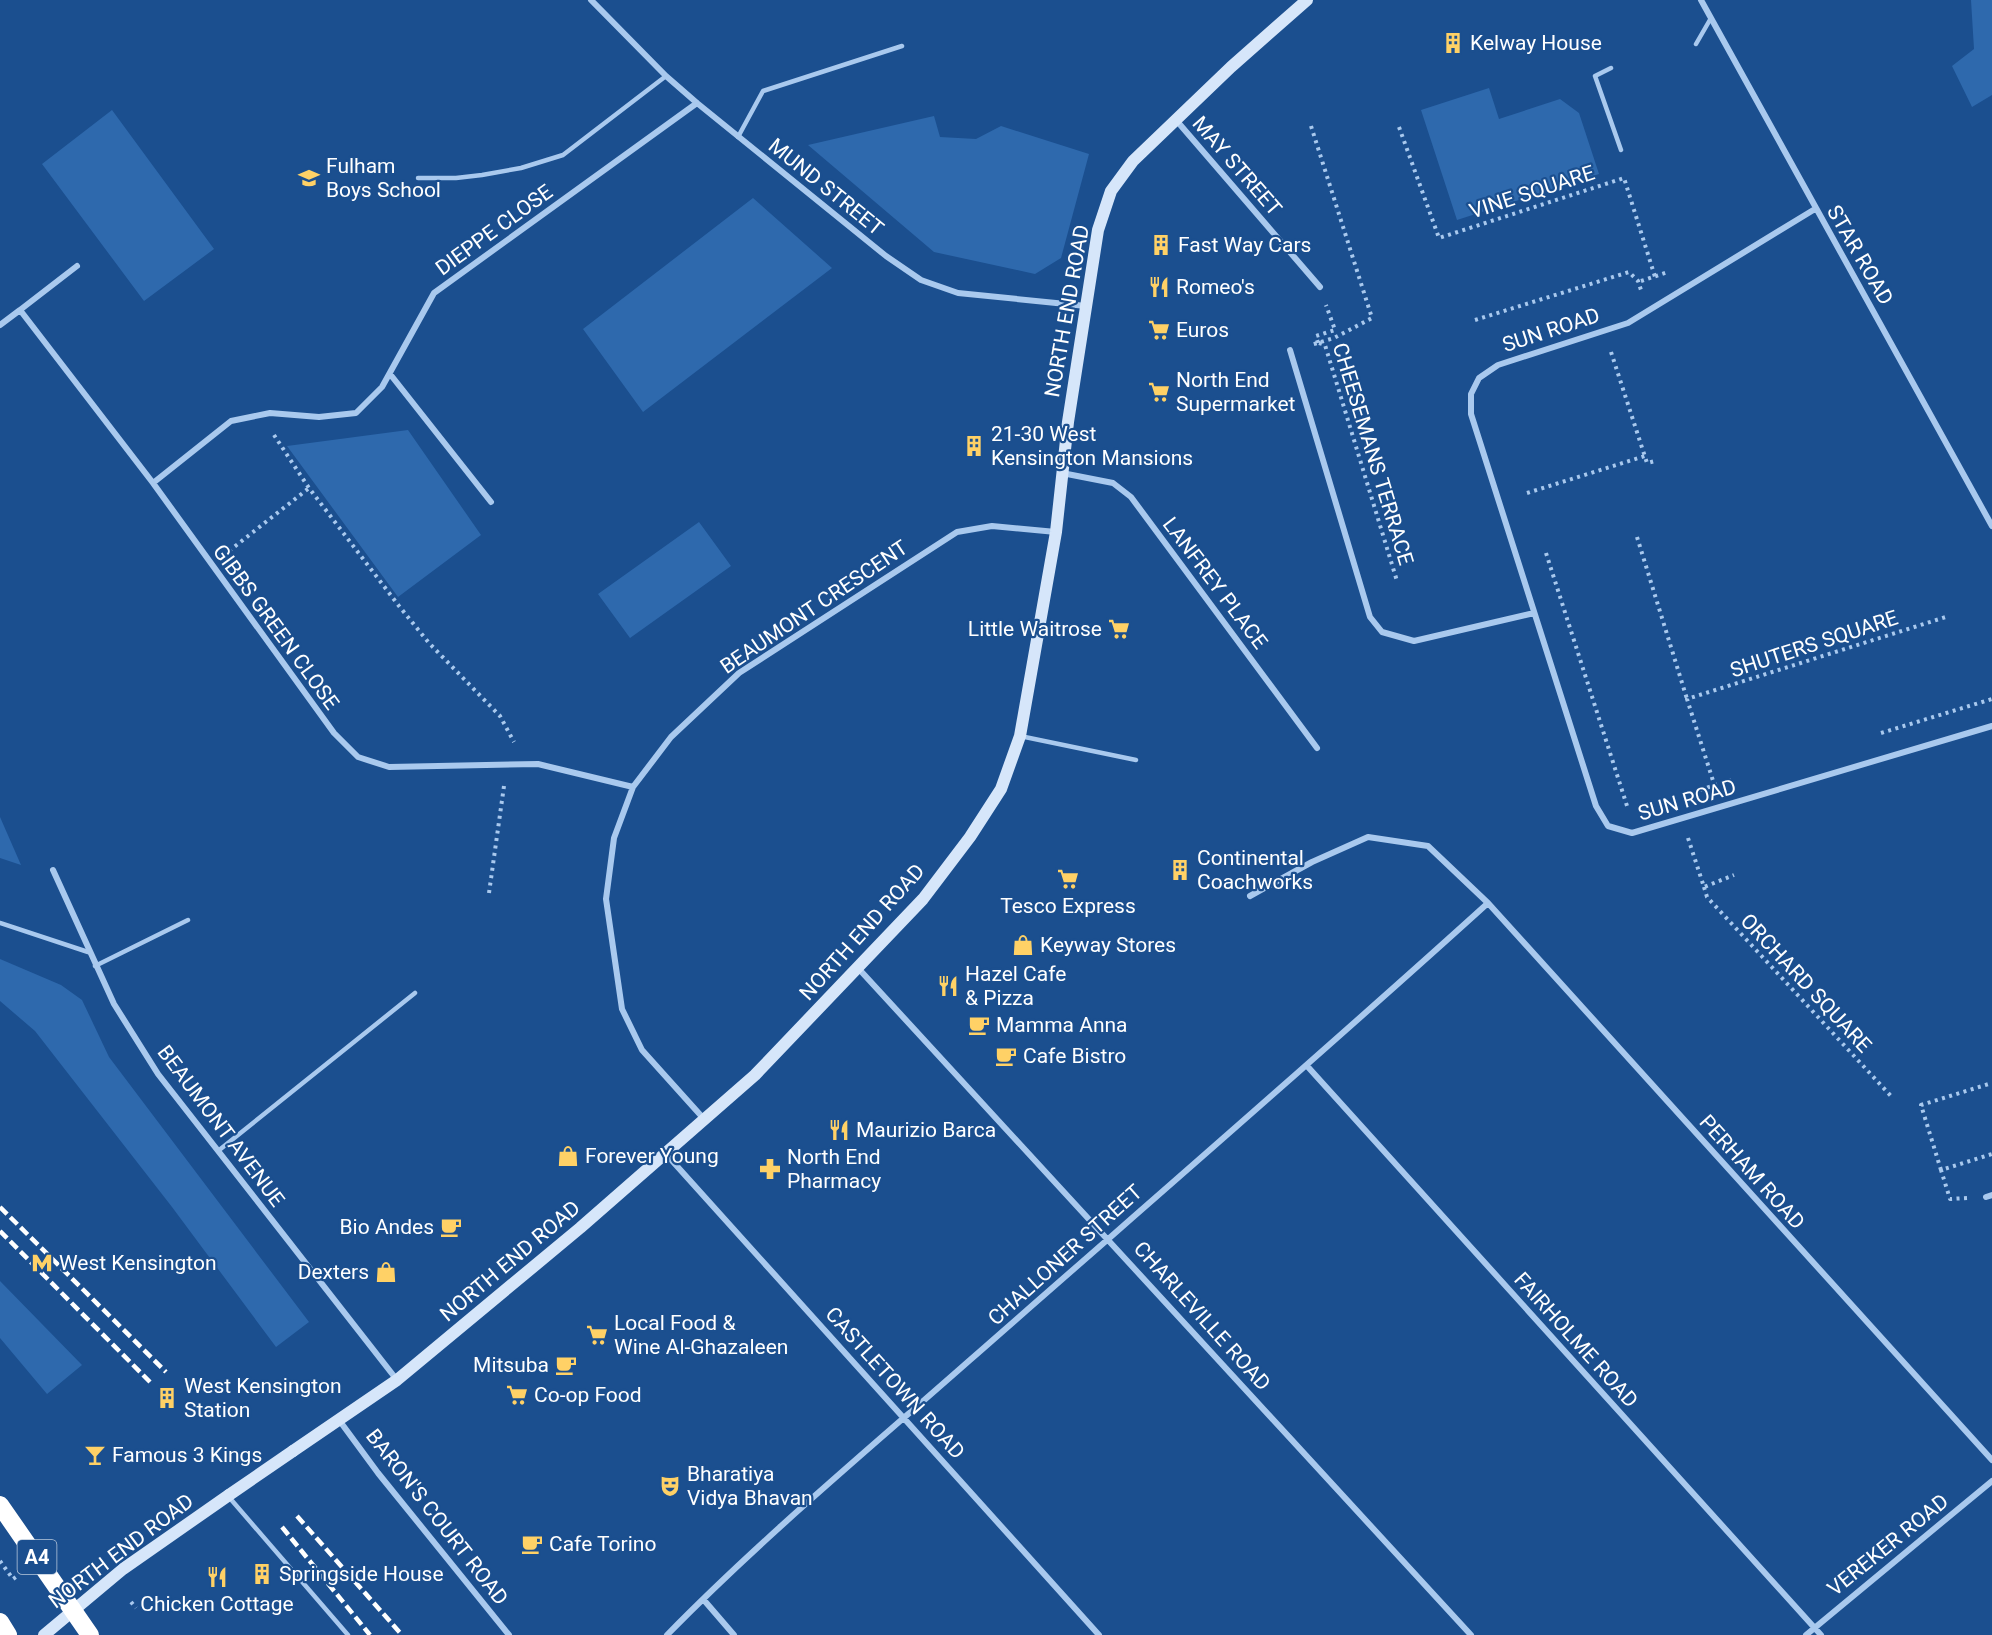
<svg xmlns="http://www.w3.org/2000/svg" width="1992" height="1635" font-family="Roboto,sans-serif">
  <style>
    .green { fill: #2e69ad }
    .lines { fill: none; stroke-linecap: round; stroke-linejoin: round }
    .path { stroke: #a9c9ee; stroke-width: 4; stroke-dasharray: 3 4.5; stroke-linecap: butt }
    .lane { stroke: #a9c9ee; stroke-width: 4.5 }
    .street { stroke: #a9c9ee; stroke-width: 6 }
    .secondary { stroke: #d6e6fa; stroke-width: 12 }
    .highway { stroke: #fff; stroke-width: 18 }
    .rail { stroke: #fff; stroke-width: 4.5; stroke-dasharray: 10 4.5; stroke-linecap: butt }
    .path-bridge { stroke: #a9c9ee; stroke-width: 4; stroke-dasharray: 3 4.5; stroke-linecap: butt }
    .secondary-bridge { stroke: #d6e6fa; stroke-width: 12 }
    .labels { text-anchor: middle; stroke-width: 4.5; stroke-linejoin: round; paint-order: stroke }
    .shield { fill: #1b4f8f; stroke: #bbcadd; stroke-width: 1.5 }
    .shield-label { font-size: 20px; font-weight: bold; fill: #fff }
    .poi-label { font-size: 21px; fill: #fff; stroke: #1b4f8f; text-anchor: start }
    .street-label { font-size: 21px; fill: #fff; stroke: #1b4f8f }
  </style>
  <rect width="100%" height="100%" fill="#1b4f8f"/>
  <!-- green -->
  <path class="green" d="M1971,0h21v95l-20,12 -20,-41 22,-17z
    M1489,88l10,31 61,-20 19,14 20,61 -142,46 -36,-110z
    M112,110l102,139 -70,52 -102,-137z
    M934,116l6,21 36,2 25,-13 88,28 -28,104 -26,16 -101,-22 -126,-107z
    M753,198l79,70 -189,144 -60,-83z
    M408,430l73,105 -83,62 -111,-151z
    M699,522l32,44 -101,72 -32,-44z
    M0,817l21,48 -21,-7z
    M0,959l61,26 21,15 27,57 200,265 -33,25 -104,-140 -137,-176 -35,-30z
    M0,1281l82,84 -35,29 -47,-56z"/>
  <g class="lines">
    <!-- path -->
    <path class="path" d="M1311,126l61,192 -38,20 -23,7
      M1399,127l40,111 185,-60 32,102
      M1475,320l154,-48 9,9 3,9
      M1318,343l-2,-7 19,-6 -9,-25
      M1319,343l6,2 72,236
      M1611,352l36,111 8,-2
      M274,435l35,53 90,118 30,37 71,73 14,26
      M1527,493l118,-37
      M1637,537l50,162
      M229,551l80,-63
      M1546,553l82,256
      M1881,733l111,-34
      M1715,787l-28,-88 262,-83
      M1688,838l16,49 30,-12
      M1704,887l3,10 184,199
      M489,893l15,-107
      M1941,1170l-20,-65 71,-22
      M1967,1198l-17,1 -9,-29 51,-16
      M0,1561l13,18 3,-2
      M131,1602l5,6"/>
    <!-- lane -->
    <path class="lane" d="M1696,44l15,-26
      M1611,68l-16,8 26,74
      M738,137l25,-46 139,-45
      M418,178h38l26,-3 39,-7 42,-13 103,-79
      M1020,736l116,24
      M0,923l88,29
      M95,966l93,-46
      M218,1151l197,-158
      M228,1496l120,139"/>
    <!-- street -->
    <path class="street" d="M591,0l75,76 31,27 189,153 35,24 37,13 128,13
      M1701,0l291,526
      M1176,120l144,167
      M1815,209l-187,114 -130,42 -19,13 -8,16v20l125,392 12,20 24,7 360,-107
      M20,310l57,-44
      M0,325l20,-15 133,173 181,250 24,24 31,10 149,-3 95,23
      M1290,350l80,267 12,15 32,9 120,-28
      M390,374l101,128
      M1062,473l51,10 18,14 186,251
      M153,483l78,-62 39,-8 49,4 37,-4 26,-26 52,-94 263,-190
      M53,870l61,134 44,70 239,306
      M1250,896l62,-34 56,-25 60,9 60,57 504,557
      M858,968l613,667
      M1308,1067l513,568
      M704,1119l-62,-69 -20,-41 -16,-110 8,-61 19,-51 38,-50 68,-64 218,-141 35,-6 64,6
      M666,1154l433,481
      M1986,1197l6,-2
      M339,1420l39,53 131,162
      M703,1599l31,36
      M667,1635c95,-97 201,-185 303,-275 173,-152 347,-302 518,-457
      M1806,1635l186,-154"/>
    <!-- secondary -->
    <path class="secondary" d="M293,1451l104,-71 183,-152 175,-153 168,-176 47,-62 31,-48 19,-53 36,-204 12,-110 30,-192 13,-39 22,-30 98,-94 76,-67
      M44,1635l79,-66 106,-74"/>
    <!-- highway -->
    <path class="highway" d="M0,1505l90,130
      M0,1622l8,13"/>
    <!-- rail -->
    <path class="rail" d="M0,1207l166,165
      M0,1231l150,151
      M297,1516l105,119
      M282,1527l88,108"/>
    <!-- path-bridge -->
    <path class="path-bridge" d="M1641,281l27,-9
      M1700,790l34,-11"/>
    <!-- secondary-bridge -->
    <path class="secondary-bridge" d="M229,1495l64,-44"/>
  </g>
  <!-- icons -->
  <defs>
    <symbol id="building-bare" viewBox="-9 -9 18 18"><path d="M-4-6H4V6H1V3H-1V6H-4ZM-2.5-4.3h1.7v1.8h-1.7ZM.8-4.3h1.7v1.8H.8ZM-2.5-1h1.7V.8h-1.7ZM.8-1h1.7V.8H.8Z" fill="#ffd166" stroke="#1b4f8f" stroke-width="2.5" paint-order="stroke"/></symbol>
    <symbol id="school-bare" viewBox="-9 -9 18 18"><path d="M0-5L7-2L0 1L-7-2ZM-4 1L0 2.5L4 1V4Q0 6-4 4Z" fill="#ffd166" stroke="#1b4f8f" stroke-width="2.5" paint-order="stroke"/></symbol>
    <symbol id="restaurant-bare" viewBox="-9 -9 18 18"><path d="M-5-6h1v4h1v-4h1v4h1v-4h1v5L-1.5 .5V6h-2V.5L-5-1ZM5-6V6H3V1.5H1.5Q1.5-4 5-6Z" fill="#ffd166" stroke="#1b4f8f" stroke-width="2.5" paint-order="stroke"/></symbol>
    <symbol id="supermarket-bare" viewBox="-9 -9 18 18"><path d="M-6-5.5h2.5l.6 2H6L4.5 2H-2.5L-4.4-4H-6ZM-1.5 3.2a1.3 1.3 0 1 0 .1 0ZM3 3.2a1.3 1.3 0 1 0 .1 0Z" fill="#ffd166" stroke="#1b4f8f" stroke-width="2.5" paint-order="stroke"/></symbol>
    <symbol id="shop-bare" viewBox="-9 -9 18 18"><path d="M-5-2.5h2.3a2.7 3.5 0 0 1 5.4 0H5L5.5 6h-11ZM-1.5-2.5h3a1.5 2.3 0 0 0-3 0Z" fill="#ffd166" stroke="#1b4f8f" stroke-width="2.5" paint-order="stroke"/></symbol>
    <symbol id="cafe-bare" viewBox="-9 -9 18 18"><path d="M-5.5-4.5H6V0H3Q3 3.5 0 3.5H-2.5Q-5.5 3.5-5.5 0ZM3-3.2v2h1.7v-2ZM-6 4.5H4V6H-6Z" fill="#ffd166" stroke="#1b4f8f" stroke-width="2.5" paint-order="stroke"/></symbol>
    <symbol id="pharmacy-bare" viewBox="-9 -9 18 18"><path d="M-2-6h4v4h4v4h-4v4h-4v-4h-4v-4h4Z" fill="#ffd166" stroke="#1b4f8f" stroke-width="2.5" paint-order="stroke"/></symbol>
    <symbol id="metro-bare" viewBox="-9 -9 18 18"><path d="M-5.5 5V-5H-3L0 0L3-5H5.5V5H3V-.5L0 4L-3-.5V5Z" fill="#ffd166" stroke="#1b4f8f" stroke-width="2.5" paint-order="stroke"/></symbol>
    <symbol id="bar-bare" viewBox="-9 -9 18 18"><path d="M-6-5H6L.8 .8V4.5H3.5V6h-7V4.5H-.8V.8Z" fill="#ffd166" stroke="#1b4f8f" stroke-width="2.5" paint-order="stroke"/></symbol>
    <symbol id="theatre-bare" viewBox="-9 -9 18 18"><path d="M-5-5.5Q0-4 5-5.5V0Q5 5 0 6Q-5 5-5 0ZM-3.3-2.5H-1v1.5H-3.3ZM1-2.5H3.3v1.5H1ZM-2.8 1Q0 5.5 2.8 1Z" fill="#ffd166" stroke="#1b4f8f" stroke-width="2.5" paint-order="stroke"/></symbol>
  </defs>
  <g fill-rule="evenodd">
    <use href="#building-bare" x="1438" y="28" width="30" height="30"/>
    <use href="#school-bare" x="294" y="163" width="30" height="30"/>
    <use href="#building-bare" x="1146" y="230" width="30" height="30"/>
    <use href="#restaurant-bare" x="1144" y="272" width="30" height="30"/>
    <use href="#supermarket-bare" x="1144" y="315" width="30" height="30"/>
    <use href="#supermarket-bare" x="1144" y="377" width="30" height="30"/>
    <use href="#building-bare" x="959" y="431" width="30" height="30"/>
    <use href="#supermarket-bare" x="1104" y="614" width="30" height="30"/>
    <use href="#building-bare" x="1165" y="855" width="30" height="30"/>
    <use href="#supermarket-bare" x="1053" y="864" width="30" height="30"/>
    <use href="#shop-bare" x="1008" y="930" width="30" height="30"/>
    <use href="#restaurant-bare" x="933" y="971" width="30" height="30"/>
    <use href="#cafe-bare" x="964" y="1010" width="30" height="30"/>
    <use href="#cafe-bare" x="991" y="1041" width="30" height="30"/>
    <use href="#restaurant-bare" x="824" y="1115" width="30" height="30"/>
    <use href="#shop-bare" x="553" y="1141" width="30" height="30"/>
    <use href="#pharmacy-bare" x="755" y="1154" width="30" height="30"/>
    <use href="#cafe-bare" x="436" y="1212" width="30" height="30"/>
    <use href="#metro-bare" x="27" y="1248" width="30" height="30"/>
    <use href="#shop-bare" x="371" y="1257" width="30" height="30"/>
    <use href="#supermarket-bare" x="582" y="1320" width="30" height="30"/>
    <use href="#cafe-bare" x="551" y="1350" width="30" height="30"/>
    <use href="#supermarket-bare" x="502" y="1380" width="30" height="30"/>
    <use href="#building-bare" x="152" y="1383" width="30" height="30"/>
    <use href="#bar-bare" x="80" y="1440" width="30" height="30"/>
    <use href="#theatre-bare" x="655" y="1471" width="30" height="30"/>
    <use href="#cafe-bare" x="517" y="1529" width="30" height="30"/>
    <use href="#building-bare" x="247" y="1559" width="30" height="30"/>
    <use href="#restaurant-bare" x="202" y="1562" width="30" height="30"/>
  </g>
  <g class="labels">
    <!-- shield labels -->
    <rect class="shield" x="17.5" y="1540" width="39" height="34" rx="4.5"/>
    <g class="shield-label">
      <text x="37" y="1564">A4</text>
    </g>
    <!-- poi labels -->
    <g class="poi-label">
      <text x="1470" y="50">Kelway House</text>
      <text x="326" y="173">Fulham<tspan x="326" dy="24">Boys School</tspan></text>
      <text x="1178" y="252">Fast Way Cars</text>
      <text x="1176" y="294">Romeo's</text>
      <text x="1176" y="337">Euros</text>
      <text x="1176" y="387">North End<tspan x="1176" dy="24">Supermarket</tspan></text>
      <text x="991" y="441">21-30 West<tspan x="991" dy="24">Kensington Mansions</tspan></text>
      <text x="1102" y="636" text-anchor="end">Little Waitrose</text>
      <text x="1197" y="865">Continental<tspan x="1197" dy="24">Coachworks</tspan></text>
      <text x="1068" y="913" text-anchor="middle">Tesco Express</text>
      <text x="1040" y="952">Keyway Stores</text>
      <text x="965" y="981">Hazel Cafe<tspan x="965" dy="24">&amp; Pizza</tspan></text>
      <text x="996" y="1032">Mamma Anna</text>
      <text x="1023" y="1063">Cafe Bistro</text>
      <text x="856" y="1137">Maurizio Barca</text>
      <text x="585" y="1163">Forever Young</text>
      <text x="787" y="1164">North End<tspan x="787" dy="24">Pharmacy</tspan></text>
      <text x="434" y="1234" text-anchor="end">Bio Andes</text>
      <text x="59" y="1270">West Kensington</text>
      <text x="369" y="1279" text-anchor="end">Dexters</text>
      <text x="614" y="1330">Local Food &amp;<tspan x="614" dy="24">Wine Al-Ghazaleen</tspan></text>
      <text x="549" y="1372" text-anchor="end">Mitsuba</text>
      <text x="184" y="1393">West Kensington<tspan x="184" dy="24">Station</tspan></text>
      <text x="534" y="1402">Co-op Food</text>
      <text x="112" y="1462">Famous 3 Kings</text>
      <text x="687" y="1481">Bharatiya<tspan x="687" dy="24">Vidya Bhavan</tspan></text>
      <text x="549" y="1551">Cafe Torino</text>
      <text x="279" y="1581">Springside House</text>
      <text x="217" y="1611" text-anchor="middle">Chicken Cottage</text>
    </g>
    <!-- street labels -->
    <g class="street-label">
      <text transform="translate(1237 166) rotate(49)" y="7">MAY STREET</text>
      <text transform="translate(826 187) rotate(39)" y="7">MUND STREET</text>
      <text transform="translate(1532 192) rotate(-18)" y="7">VINE SQUARE</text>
      <text transform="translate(494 230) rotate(-36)" y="7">DIEPPE CLOSE</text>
      <text transform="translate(1860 255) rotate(60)" y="7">STAR ROAD</text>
      <text transform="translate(1067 311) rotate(-80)" y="7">NORTH END ROAD</text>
      <text transform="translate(1551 330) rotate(-18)" y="7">SUN ROAD</text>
      <text transform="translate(1373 454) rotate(73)" y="7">CHEESEMANS TERRACE</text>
      <text transform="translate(1215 583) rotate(53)" y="7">LANFREY PLACE</text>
      <text transform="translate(814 607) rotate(-34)" y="7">BEAUMONT CRESCENT</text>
      <text transform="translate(276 627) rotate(54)" y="7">GIBBS GREEN CLOSE</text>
      <text transform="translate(1814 644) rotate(-18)" y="7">SHUTERS SQUARE</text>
      <text transform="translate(1687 800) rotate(-16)" y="7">SUN ROAD</text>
      <text transform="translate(862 932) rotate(-48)" y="7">NORTH END ROAD</text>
      <text transform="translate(1806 983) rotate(47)" y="7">ORCHARD SQUARE</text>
      <text transform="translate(221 1126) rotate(53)" y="7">BEAUMONT AVENUE</text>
      <text transform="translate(1752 1172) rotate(48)" y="7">PERHAM ROAD</text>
      <text transform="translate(1065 1255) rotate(-42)" y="7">CHALLONER STREET</text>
      <text transform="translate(510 1261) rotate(-40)" y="7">NORTH END ROAD</text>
      <text transform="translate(1202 1316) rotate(48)" y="7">CHARLEVILLE ROAD</text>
      <text transform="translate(1576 1340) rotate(48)" y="7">FAIRHOLME ROAD</text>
      <text transform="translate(895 1383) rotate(48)" y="7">CASTLETOWN ROAD</text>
      <text transform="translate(437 1517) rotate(52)" y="7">BARON'S COURT ROAD</text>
      <text transform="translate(1888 1545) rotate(-39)" y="7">VEREKER ROAD</text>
      <text transform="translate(121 1551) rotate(-37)" y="7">NORTH END ROAD</text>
    </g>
  </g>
</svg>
